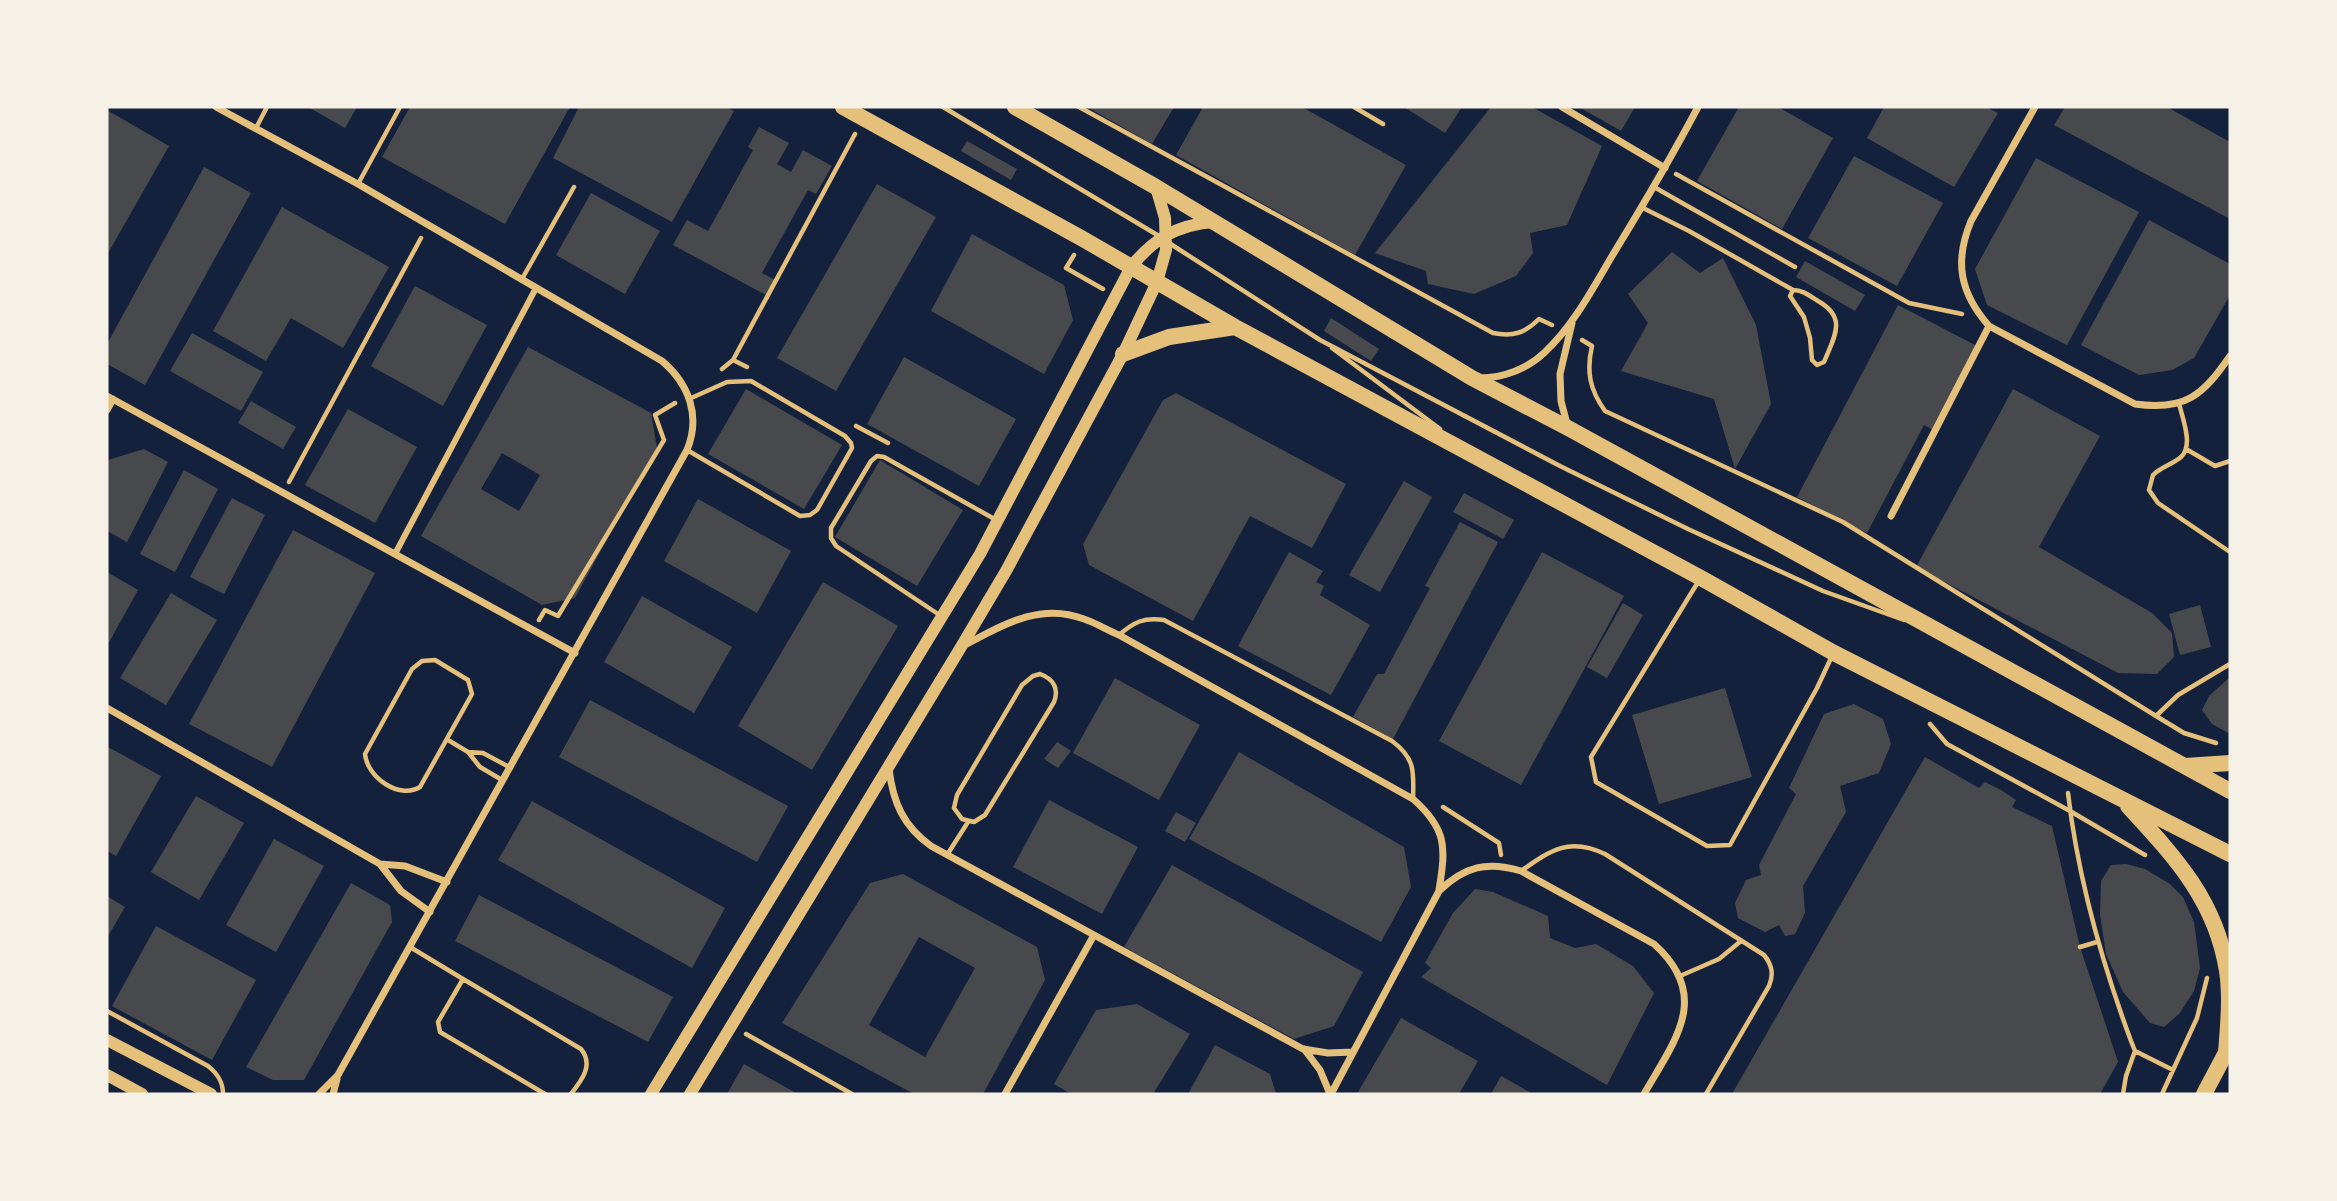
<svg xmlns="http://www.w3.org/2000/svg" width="2337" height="1201" font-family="'Space Grotesk',sans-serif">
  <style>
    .building { fill: #48494c; fill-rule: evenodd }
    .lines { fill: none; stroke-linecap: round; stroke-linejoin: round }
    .path { stroke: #e5c07b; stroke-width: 4.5 }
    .service { stroke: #e5c07b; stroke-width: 4.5 }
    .pedestrian { stroke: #e5c07b; stroke-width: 6 }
    .minor { stroke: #e5c07b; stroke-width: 7 }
    .tertiary { stroke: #e5c07b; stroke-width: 12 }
    .primary { stroke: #e5c07b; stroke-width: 16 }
  </style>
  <rect width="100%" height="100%" fill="#14213d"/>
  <!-- building -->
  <path class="building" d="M308,107h49l-12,21z
    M410,107h160l-65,117 -123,-67z
    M579,107h147l8,4 -62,111 -119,-64z
    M1087,107h87l-22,37z
    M1203,107h99l104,58 -51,90 -179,-100z
    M1404,107h58l-17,26z
    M1491,107h41l70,39 -35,79 -37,8 3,20 -17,23 -42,18 -46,-10 -2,-13 -51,-18z
    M1579,107h56l-14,24z
    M1739,107h39l55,31 -51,91 -85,-48z
    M1884,107h102l12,6 -44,74 -87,-49z
    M2065,107h102l63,35v77l-176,-94z
    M107,110l62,36 -62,109z
    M759,127l30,16 -12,21 14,8 12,-22 29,16 -16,28 -8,-4 -46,83 13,7 -9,15 -93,-50 14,-25 21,11 45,-81 -5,-3z
    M967,141l50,28 -6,11 -50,-29z
    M1854,156l89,47 -46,83 -89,-48z
    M2036,158l103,54 -72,133 -80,-40 -12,-36z
    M204,167l47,26 -106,192 -38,-21v-20z
    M877,184l59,33 -100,174 -59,-33z
    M591,193l69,38 -35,63 -69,-39z
    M282,207l107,60 -46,81 -52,-30 -25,43 -53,-30z
    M2149,220l81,44v31l-36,63 -22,12 -33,5 -58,-30z
    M972,234l92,51 9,35 -29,54 -113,-63z
    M1672,252l28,21 23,-15 33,67 15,79 -36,65 -21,-70 -93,-28 27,-48 -20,-29z
    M1805,261l60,34 -10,16 -59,-34z
    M415,286l72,39 -44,81 -72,-40z
    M1898,305l79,41 -44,84 -9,-5 -57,108 -70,-36z
    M1331,318l48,31 -8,12 -47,-30z
    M192,333l71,39 -22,39 -71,-40z
    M528,347l123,66 6,35 -82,150 -33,7 -121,-69zM502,453l38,22 -21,36 -38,-22z
    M904,357l112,62 -37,67 -112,-62z
    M746,389l96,56 -38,64 -96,-55z
    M2013,389l87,47 -61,111 113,66 20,20 2,24 -17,17 -39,-1 -202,-106z
    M1176,393l170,91 -34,64 -62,-32 -57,105 -104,-56 -6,-21 80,-144z
    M251,401l45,26 -13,22 -45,-26z
    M348,409l69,38 -42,76 -70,-38z
    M144,449l24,13 -41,80 -20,-11v-68l1,-3z
    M880,460l83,50 -46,76 -82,-49z
    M184,470l34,19 -43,83 -35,-18z
    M1404,481l28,16 -52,95 -31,-17z
    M1464,493l50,27 -11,19 -50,-27z
    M232,498l33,17 -41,79 -34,-17z
    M698,499l93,52 -34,62 -93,-52z
    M1460,522l38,20 -105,197 -40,-22 24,-43h7l46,-86 -5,-2z
    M293,530l82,43 -103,194 -83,-43z
    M1289,552l34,19 -7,11 8,4 -4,9 50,30 -39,70 -93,-49z
    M1542,552l82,44 -103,189 -82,-44z
    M107,572l31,18 -31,56z
    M823,582l75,44 -86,144 -74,-44z
    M171,593l46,27 -51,85 -46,-27z
    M642,596l90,51 -38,66 -90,-51z
    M1623,603l20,12 -36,63 -20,-11z
    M2200,605l11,42 -31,8 -11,-41z
    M2230,677v57l-18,-10 -10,-14 7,-14z
    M1115,678l85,47 -41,75 -86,-47z
    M1725,688l27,89 -93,27 -27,-89z
    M590,700l198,106 -31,56 -198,-105z
    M1854,704l29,15 8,25 -12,29 -39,13 6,26 -43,74 2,27 -10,21 -10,2 -6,-11 -14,7 -27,-14 -3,-15 11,-23 15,-5 -2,-10 37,-71 -7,-6 35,-74z
    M1057,742l14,9 -13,17 -14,-9z
    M108,747l53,29 -45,80 -9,-5z
    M1239,752l165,95 7,40 -30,55 -192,-103z
    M1925,757l54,31 6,-6 16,8 15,10 -4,7 40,19 28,121 38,115 -18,32h-368z
    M196,796l48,27 -45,77 -48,-28z
    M1049,800l89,47 -36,67 -89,-47z
    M532,801l193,107 -33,60 -194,-108z
    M1176,812l20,11 -11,19 -20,-11z
    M274,839l50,27 -48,86 -50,-27z
    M2126,864l19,5 25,15 13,13 11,25 6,46 -6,23 -15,23 -15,13 -14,-4 -27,-31 -17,-38 -6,-39 1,-34 10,-16z
    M1172,865l191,107 -29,54 -40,13 -170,-92z
    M903,874l134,73 8,33 -62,114h-69l-132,-71 88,-140zM919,937l56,31 -50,89 -56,-32z
    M351,883l39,22 2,17 -88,158h-31l-27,-13z
    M1475,889l18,3 55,24 2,22 25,10 21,-4 37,22 21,27 -47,92 -186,-108 10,-9 -6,-5 28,-50z
    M479,895l194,102 -25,45 -193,-101z
    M107,896l18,11 -18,31z
    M156,926l100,54 -44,80 -100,-54z
    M1137,1004l53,30 -37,60h-82l-17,-10 42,-74z
    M1401,1018l77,43 -19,33h-102z
    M1215,1045l55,29 6,20h-88z
    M744,1064l54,30h-71z
    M1501,1076l32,18h-42z"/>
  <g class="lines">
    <!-- path -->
    <path class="path" d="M1079,107l414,226c20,4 32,0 46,-14l13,6
      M1676,174l233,129 53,11
      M1074,255l-8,13 37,21
      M1582,340l10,6c-6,26 -2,44 13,65l238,111 313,194 28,17 32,10
      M733,360l122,-226
      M722,369l11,-9 14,7
      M856,426l32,17
      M289,482l132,-244
      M539,620l6,-10 13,6 106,-176 -9,-25 20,-12
      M2156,716l22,-21 52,-31
      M1930,724l17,20 123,67 75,44
      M2068,793c10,86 33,167 63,248l4,10 38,19
      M1443,807l56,36 2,12
      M2080,947l17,-5
      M746,1034l106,60
      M2123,1094l3,-18 9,-25
      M2162,1094l35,-76 10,-40"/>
    <!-- service -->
    <path class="service" d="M943,107l216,129
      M1354,107l29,17
      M256,128l11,-21
      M358,184l42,-77
      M1654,187l141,80
      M1641,207l48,24 104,59
      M1169,243l151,97 240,126 128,63 135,62 81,29
      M522,279l52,-92
      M1793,290c10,0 17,6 25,11 30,17 16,36 6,61l-7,3 -5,-5 -2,-22 -6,-21 -14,-21z
      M1332,348l108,81
      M2179,403c3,15 15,42 2,54 -8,7 -20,10 -28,18l-4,15 9,13 72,49
      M2186,449l29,17 15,-5
      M687,450l113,66 10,-1 7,-5 35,-62 -1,-5 -6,-7 -94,-55 -24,1 -38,17
      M1698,582l-107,175 5,25 111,64 23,-1 87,-157 15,-32
      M941,616l-105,-70 -5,-8v-10l40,-67 6,-5 7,1 114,64
      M1119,635c15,-13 25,-18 45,-15l228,121c23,17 22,30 21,58
      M435,660l33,20 4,14 -52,93c-21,13 -53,-10 -55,-33l47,-85 10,-8z
      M1040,674c14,5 19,15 14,28l-69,113 -11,7 -12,-3 -8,-11 3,-13 65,-110 11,-9z
      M448,740l20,12 12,15 22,13
      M468,752l15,1 28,15
      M947,855l21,-33
      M1521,871c30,-21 48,-34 84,-17l159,101c8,10 10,19 5,31l-63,108
      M410,947l53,32
      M1680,976l39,-17 22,-18
      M107,1011l101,55c10,8 15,16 15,28
      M545,1094l-105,-62 -2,-10 25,-43 118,70c13,16 1,31 -10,45"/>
    <!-- pedestrian -->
    <path class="pedestrian" d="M395,554l141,-266"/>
    <!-- minor -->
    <path class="minor" d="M216,107l142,77 304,177c27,23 39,55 25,89l-349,625 -19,19
      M1562,107l103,61
      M2035,107l-64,114c-17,41 -11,72 18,105l146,78c51,7 68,-9 95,-48
      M1480,378c23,0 47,-9 64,-25 29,-27 48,-63 68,-97 30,-49 59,-98 86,-149
      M107,396l468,257
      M107,410l6,-11
      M1567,424l-6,-23 -1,-27 12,-51
      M1891,516l98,-190
      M965,645c38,-20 75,-43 119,-26 12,4 23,11 35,16l294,164c34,30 33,48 26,91
      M107,708l273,156 21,27 29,21
      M889,769c4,33 14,57 42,77l372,203 25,4 25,-1
      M380,864l25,2 42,16
      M1304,1049l16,21 10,24
      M333,1094l4,-15
      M1005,1094l89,-159
      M1331,1094l108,-203c26,-25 48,-30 82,-20l133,73c58,52 21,96 -10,150"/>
    <!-- tertiary -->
    <path class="tertiary" d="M107,1040l104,54
      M107,1075l35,19
      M651,1094l329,-540 151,-287c22,-28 46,-42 82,-45
      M690,1094l271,-447 45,-76 117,-217 34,-72 9,-32 -1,-32 -9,-31"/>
    <!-- primary -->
    <path class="primary" d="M843,107l240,132 152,88 466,251 133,75 396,201
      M1015,107l141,80 316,191 96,50 662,363
      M1123,354l46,-17 66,-10
      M2185,766l45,-3
      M2128,806c46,50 88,94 99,165 4,26 1,55 -1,82
      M2204,1094l26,-49"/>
  </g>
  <!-- border -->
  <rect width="2337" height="1201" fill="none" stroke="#f6f1e7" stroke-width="217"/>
</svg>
